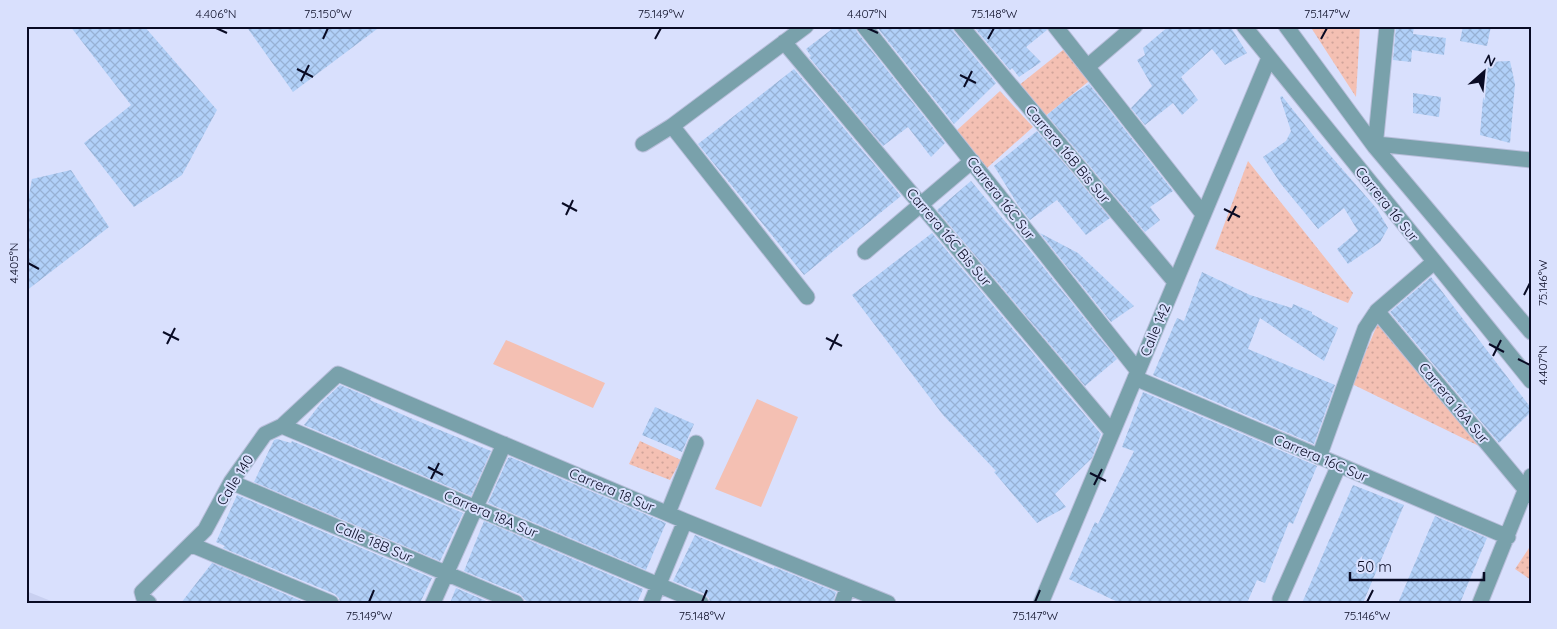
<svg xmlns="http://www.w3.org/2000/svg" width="1557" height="629" font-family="Quicksand,sans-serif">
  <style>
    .built { fill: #c9d0f0 }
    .grass { fill: #f4c0b3 }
    .park { fill: url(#park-dots) }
    .building { fill: url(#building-cross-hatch) }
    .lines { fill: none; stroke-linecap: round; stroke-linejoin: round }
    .minor-casing { stroke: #b8beda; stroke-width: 17 }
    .minor { stroke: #79a1ab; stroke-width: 15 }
    .ticks { fill: none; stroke: #090b24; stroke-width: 2 }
    .labels { text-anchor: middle; stroke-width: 4; stroke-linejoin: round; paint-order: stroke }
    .street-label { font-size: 14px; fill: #090b24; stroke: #d9e0fd }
    .neatline { fill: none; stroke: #090b24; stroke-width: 2 }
    .ticks-label { font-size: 12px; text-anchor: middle; fill: #090b24 }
  </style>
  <defs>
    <pattern id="park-dots" width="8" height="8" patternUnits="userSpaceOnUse" patternTransform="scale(1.25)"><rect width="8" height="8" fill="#f4c0b3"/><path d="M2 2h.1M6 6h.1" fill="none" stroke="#d0a49a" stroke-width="1.8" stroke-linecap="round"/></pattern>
    <pattern id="building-cross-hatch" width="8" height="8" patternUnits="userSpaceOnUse" patternTransform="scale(1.25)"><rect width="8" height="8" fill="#b1d0f8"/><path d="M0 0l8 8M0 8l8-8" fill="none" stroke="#97b1d4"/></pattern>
  </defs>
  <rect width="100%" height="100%" fill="#d9e0fd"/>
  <!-- built -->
  <path class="built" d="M26,591l30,12h-30z"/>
  <!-- grass -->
  <path class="grass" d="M506,340l99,43 -12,25 -100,-44z
    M757,399l41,18 -37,90 -46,-18z"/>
  <!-- park -->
  <path class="park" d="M1310,26h50l-4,71z
    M1068,46l25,32 -49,39 -26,-31z
    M1000,91l33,36 -46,41 -32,-36z
    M1248,161l105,132 -5,10 -133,-54z
    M1378,323l101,123 -127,-62z
    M640,441l41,19 -11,20 -41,-16z
    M1531,545v35l-16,-11z"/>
  <!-- building -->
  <path class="building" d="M70,26h74l73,84 -35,65 -48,32 -50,-64 47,-38z
    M246,26h135l-88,66z
    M836,26h19l2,6 88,111 -14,14 -23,-30 -25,19 -74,-89 2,-1 -5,-7z
    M876,26h76l2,6 42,51 -42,41z
    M973,26h73l1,4 -21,17 15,15 -22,15 -7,-9 -2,2z
    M1169,26h61l17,27 -22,12 -13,-16 -31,28 17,23 -16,15 -9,-12 -28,22 -14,-17 21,-22 -15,-26 8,-5 -2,-7z
    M1396,26h18l-1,8 33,4 -2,17 -32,-5 -1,12 -18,-2z
    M1463,26h28l-4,20 -27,-5z
    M1510,61l5,23 -5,59 -30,-8 6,-73z
    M794,69l107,127 -97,79 -106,-131z
    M1089,84l84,107 -23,16 10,13 -15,12 -98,-117 22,-18z
    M1413,93l28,4 -2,20 -26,-4z
    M1282,96l34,43 61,70 11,19 -8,14 -32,22 -11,-15 21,-18 -14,-23 -26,21 -37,-45 -18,-27 23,-16 5,-10 -11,-34z
    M1037,131l73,87 -24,17 -29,-35 -27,20 -12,-15 -24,-39z
    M71,170l38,57 -83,64v-81l6,-31z
    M971,181l65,77 81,101 -32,27 -148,-176z
    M932,233l169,201 -9,24 -37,36 11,13 -29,16 -43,-51 2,-1 -53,-56 -91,-120z
    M1040,233l38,20 56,53 -23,16z
    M1202,272l48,23 42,13 1,-4 19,8v2l26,14 -14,33 -64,-43 -12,31 87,36 -21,59 -161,-69 24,-57 7,3z
    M1431,277l100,131v4l-32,31 -109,-131z
    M340,385l31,13 -1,2 38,17 83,34 -20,45 -167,-71 17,-22z
    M1143,392l174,74 -24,58 -4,-2 -24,61 -8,-3 -10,23h-127l-51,-24 26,-57 3,2 36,-73 -12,-4z
    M655,407l39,17 -12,28 -40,-17z
    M277,439l14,4 1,-2 171,72 -23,48 -186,-79 20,-42z
    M510,457l156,66 -20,47 -158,-67 20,-45z
    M1353,485l51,20 -41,98h-61z
    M237,495l195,83 -12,25h-80l-1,-5 -4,-4 -112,-46 2,-2 -9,-4z
    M1435,516l52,22 -27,65h-62z
    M484,521l159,68 -6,14h-107l-5,-3 -5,-6 -56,-23z
    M695,535l79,34v-2l62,25 -3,11h-123l-1,-5 -4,-4 -32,-13z
    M212,563l94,40h-125z
    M456,588l35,15h-41z"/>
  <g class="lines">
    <defs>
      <path id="minor" d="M864,26l274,345
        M961,26l214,256
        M1055,26l148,188
        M1244,26l287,355
        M1286,26l89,121 156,185
        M784,42l328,390
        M1087,67l48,-41
        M672,126l135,171
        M643,144l29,-18 134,-100
        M1376,144l155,16
        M1375,147l12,-121
        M865,252l107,-91
        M1377,311l154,185
        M1135,378l373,159
        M282,426l419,177
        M1319,457l46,-128 12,-18 57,-49
        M231,482l285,121
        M668,513l28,-70
        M192,545l139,58
        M1280,599l59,-134
        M149,603l-5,-4 -2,-7 63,-62 26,-48 34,-48 17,-8 56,-52 347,147 203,82
        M433,603l71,-159
        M651,603l34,-82
        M842,603l6,-16
        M1041,603l228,-545
        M1480,603l51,-127"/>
    </defs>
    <!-- minor casing -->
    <use href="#minor" class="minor-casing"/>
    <!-- minor -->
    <use href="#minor" class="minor"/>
  </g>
  <!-- ticks -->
  <path class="ticks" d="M216,28l11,5M867,28l11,5M323,39l5,-11M655,39l6,-11M988,39l6,-11M1321,39l6,-11M297,69l16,8M960,75l16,8M301,81l8,-16M964,87l8,-16M562,203l15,8M1224,209l16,8M566,215l7,-15M1228,221l8,-15M28,263l11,6M1524,295l6,-12M163,332l16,8M826,338l16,8M167,344l8,-16M1489,344l15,8M830,350l8,-16M1493,356l8,-16M1518,359l12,6M428,467l15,8M1090,473l16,8M431,479l8,-16M1094,485l8,-16M369,602l5,-12M702,602l5,-12M1035,602l5,-12M1367,602l6,-12"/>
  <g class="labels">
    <!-- street labels -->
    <g class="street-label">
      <text transform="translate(1068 154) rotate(50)" y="5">Carrera 16B Bis Sur</text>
      <text transform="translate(1001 198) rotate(52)" y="5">Carrera 16C Sur</text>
      <text transform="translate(1387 204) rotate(51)" y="5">Carrera 16 Sur</text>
      <text transform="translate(949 237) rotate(50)" y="5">Carrera 16C Bis Sur</text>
      <text transform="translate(1155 330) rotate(-67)" y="5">Calle 142</text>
      <text transform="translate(1454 403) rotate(50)" y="5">Carrera 16A Sur</text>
      <text transform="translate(1321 458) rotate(23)" y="5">Carrera 16C Sur</text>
      <text transform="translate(235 480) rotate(-58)" y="5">Calle 140</text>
      <text transform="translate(612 490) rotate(23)" y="5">Carrera 18 Sur</text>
      <text transform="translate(491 514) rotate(23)" y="5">Carrera 18A Sur</text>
      <text transform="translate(374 542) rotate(23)" y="5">Calle 18B Sur</text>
    </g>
  </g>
  <!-- border -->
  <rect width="1557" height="629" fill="none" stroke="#d9e0fd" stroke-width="55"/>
  <!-- north arrow -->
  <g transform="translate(1484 72) rotate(27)" stroke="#d9e0fd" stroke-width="4" paint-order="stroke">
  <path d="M0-4L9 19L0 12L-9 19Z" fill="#090b24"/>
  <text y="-8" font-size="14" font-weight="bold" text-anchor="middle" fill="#090b24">N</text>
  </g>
  <!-- scale -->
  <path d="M1350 572v8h134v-8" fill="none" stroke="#090b24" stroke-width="2.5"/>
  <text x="1357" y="572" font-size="15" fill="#090b24" stroke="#d9e0fd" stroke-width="4" paint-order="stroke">50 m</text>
  <rect x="28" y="28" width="1502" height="574" class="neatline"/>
  <g class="ticks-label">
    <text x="216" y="18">4.406°N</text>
    <text x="328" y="18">75.150°W</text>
    <text x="661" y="18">75.149°W</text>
    <text x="867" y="18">4.407°N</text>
    <text x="994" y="18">75.148°W</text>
    <text x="1327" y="18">75.147°W</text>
    <text transform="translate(14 263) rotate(-90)" y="4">4.405°N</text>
    <text transform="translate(1543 283) rotate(-90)" y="4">75.146°W</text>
    <text transform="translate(1543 365) rotate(-90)" y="4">4.407°N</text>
    <text x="369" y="620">75.149°W</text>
    <text x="702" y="620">75.148°W</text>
    <text x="1035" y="620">75.147°W</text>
    <text x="1367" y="620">75.146°W</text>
  </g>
</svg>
